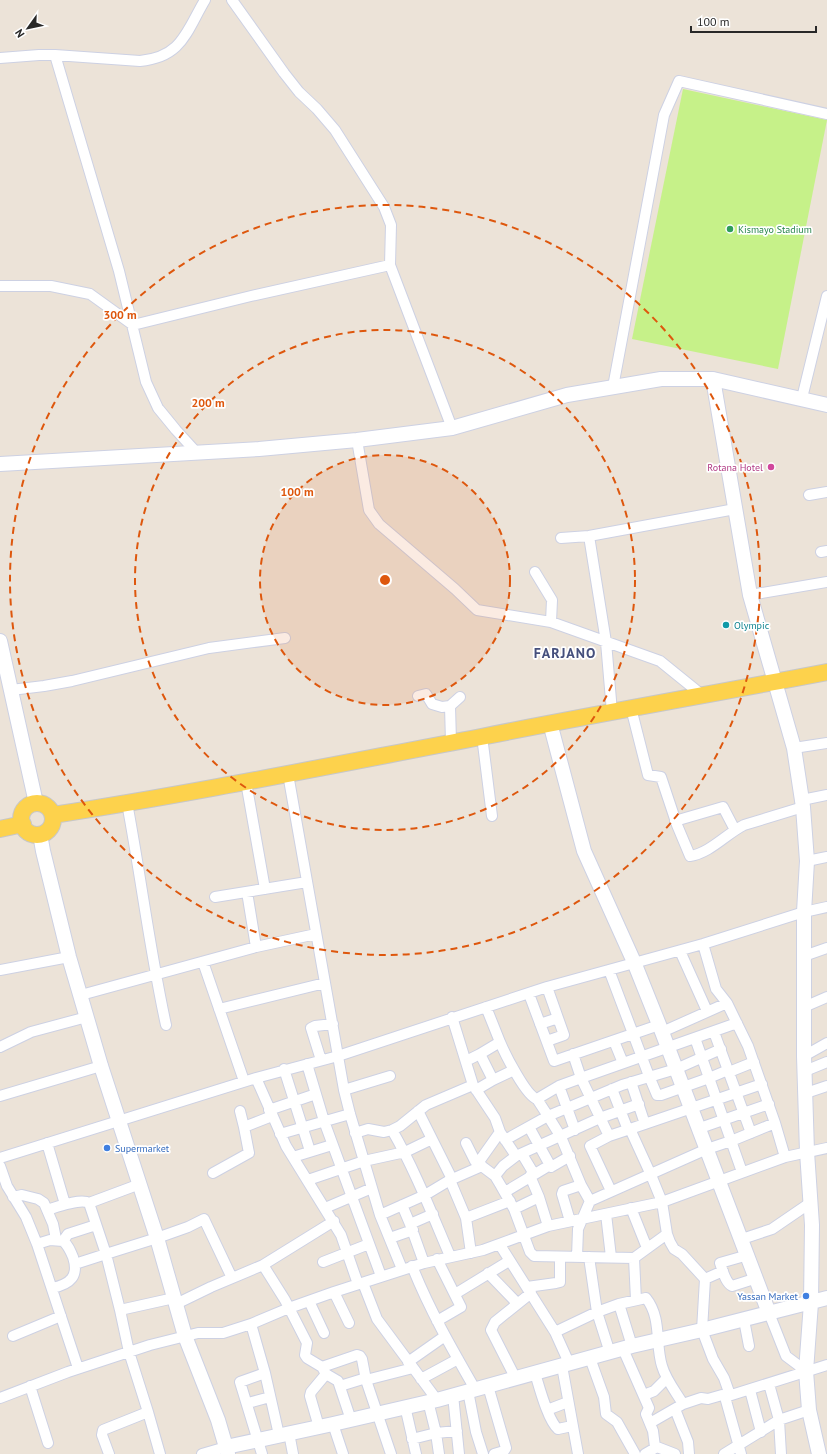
<svg xmlns="http://www.w3.org/2000/svg" width="827" height="1454" font-family="'PT Sans',sans-serif">
  <style>
    .pitch { fill: #c6f189 }
    .lines { fill: none; stroke-linecap: round; stroke-linejoin: round }
    .street-casing { stroke: #cdd1e3; stroke-width: 12 }
    .secondary-casing { stroke: #cdd1e3; stroke-width: 16 }
    .primary-casing { stroke: #c7c7c7; stroke-width: 18 }
    .street { stroke: #fff; stroke-width: 10 }
    .secondary { stroke: #fff; stroke-width: 14 }
    .primary { stroke: #fdd24c; stroke-width: 16 }
    .ring { fill: none; stroke: #de570d; stroke-width: 2; stroke-dasharray: 7 5 }
    .leisure-dot { fill: #2e9e5b; stroke: #fff; stroke-width: 1.5 }
    .hotel-dot { fill: #d1479c; stroke: #fff; stroke-width: 1.5 }
    .culture-dot { fill: #0f9aa8; stroke: #fff; stroke-width: 1.5 }
    .shop-dot { fill: #3f7fe0; stroke: #fff; stroke-width: 1.5 }
    .labels { text-anchor: middle; stroke-width: 3.5; stroke-linejoin: round; paint-order: stroke }
    .leisure-label { font-size: 10px; fill: #27864d; stroke: #fff; text-anchor: start }
    .hotel-label { font-size: 10px; fill: #b23c85; stroke: #fff; text-anchor: end }
    .culture-label { font-size: 10px; fill: #0d838f; stroke: #fff; text-anchor: start }
    .shop-label { font-size: 10px; fill: #366cbe; stroke: #fff; text-anchor: start }
    .district-label { font-size: 14px; font-weight: bold; letter-spacing: 1px; fill: #454f7c; stroke: #fff }
    .centre { fill: #de570d; stroke: #fff; stroke-width: 2 }
    .ring-label { font-size: 12px; text-anchor: middle; font-weight: bold; fill: #de570d; stroke: #fff; stroke-width: 3.5; stroke-linejoin: round; paint-order: stroke }
  </style>
  <rect width="100%" height="100%" fill="#ece3d8"/>
  <!-- pitch -->
  <path class="pitch" d="M683,89l144,31 -49,249 -146,-30z"/>
  <g class="lines">
    <defs>
      <path id="street" d="M232,0l52,73 15,19 18,17 18,21 49,77 7,18 -1,40 62,163
        M55,55l64,216 27,111 12,26 18,22 21,23
        M0,58l39,-3h16l85,6c42,-4 46,-29 65,-61
        M0,286h51l39,8 43,31 118,-29 139,-31
        M613,387l51,-272 15,-34 148,33
        M802,398l25,-102
        M357,440l12,70 10,14 76,65 22,21 74,12 109,39 42,34
        M809,495l18,-3
        M589,536l17,106 6,70
        M561,538l28,-2 146,-27
        M821,552l6,-1
        M535,572l17,28 -1,22
        M750,595l77,-13
        M11,690l33,-4 28,-5 137,-33 76,-10
        M418,696l8,-2 6,10 10,3 8,-1 10,-9
        M450,706l1,36
        M631,708l17,67 13,2 16,48 13,31c20,-3 36,-22 54,-31l59,-18
        M482,736l10,80
        M794,748l33,-5
        M288,774l56,316 6,24 30,101 22,54
        M246,782l19,107
        M802,800l25,-5
        M127,803c14,74 23,149 39,222
        M675,821l48,-14 12,23
        M807,861l20,-4
        M247,892l9,55
        M215,897l92,-15
        M703,944l13,45 11,14 21,43 27,77 10,34
        M680,951l27,60
        M804,956l23,-8
        M203,962l41,119
        M0,970l69,-13
        M609,970l40,106 8,19h4l48,-17 19,-8
        M529,994l25,67 105,-36
        M81,995l175,-48 60,-13
        M804,1007l23,-10
        M219,1009l106,-26
        M452,1017l21,68 22,33 5,14 16,24
        M540,1024l18,-6
        M662,1032l65,-29
        M714,1032l37,101
        M695,1038l47,134
        M547,1041l17,-6 -17,-48
        M614,1041l9,22
        M500,1042c5,12 26,54 37,57l22,-13 22,-8 156,-55
        M0,1047l31,-15 56,-15
        M480,1054l13,26
        M573,1054l8,24 28,58
        M804,1056l23,-13
        M321,1060l-10,-32 4,-2 18,-2
        M466,1061l14,-7 20,-12 -14,-35
        M307,1064l17,57 57,155
        M284,1069l26,82
        M805,1071l22,-9
        M729,1072l25,-10
        M256,1078l30,68 55,89 17,49
        M631,1082l14,42
        M559,1086l16,44
        M612,1089l16,41
        M344,1090l46,-14
        M476,1090l17,-10 21,-10
        M806,1093l21,-7
        M0,1096l101,-30
        M269,1110l47,-16
        M418,1111l34,68
        M244,1127l28,-11
        M529,1127l22,40 19,-11
        M700,1128l69,-24
        M392,1130c23,40 40,84 58,126
        M355,1133l13,-4 16,3 8,-2 8,-4 26,-21 47,-20
        M280,1134l70,-20
        M505,1140l43,-24 -11,-17
        M47,1143l18,61
        M466,1143l9,18 20,15 6,10 13,23 16,43 4,4 100,2 33,-24
        M522,1154l12,20
        M293,1157l39,-12
        M0,1158l256,-80 82,-22 209,-69 156,-43 101,-32 23,-5
        M478,1163l22,-31
        M0,1166l7,20 19,31 11,27 41,124
        M213,1173l36,-20 -5,-26 -4,-16
        M495,1176l8,-10 13,-10 84,-38 39,-14
        M530,1176l9,21 9,29
        M308,1180l56,-19 41,-9 27,-13
        M450,1180l16,38 5,35
        M611,1191l-21,-45 19,-10 21,-7
        M505,1192l45,-27
        M13,1197l9,-2 16,4 6,4 9,21 3,15
        M590,1201l-9,-16 -20,-48 -13,-21 74,-31 54,-16 45,-20
        M89,1203l51,-19
        M402,1205l8,19 14,39
        M325,1208l47,-20
        M631,1208l16,40
        M514,1209l25,-12
        M47,1210c10,-3 34,-12 42,-7l17,51 -31,10
        M606,1214l5,43
        M380,1215l45,-20 25,-15 32,-14
        M466,1218l44,-17
        M570,1221l-8,-27 1,-3 18,-6
        M410,1224l23,-10
        M390,1238l23,-8
        M742,1239l30,-10 38,-26
        M63,1241l5,-7 28,-9
        M37,1244l13,-4 13,1c5,4 7,9 10,16 6,19 -2,27 -21,31
        M500,1245l55,87 14,31
        M748,1255l-28,8c3,8 5,19 12,23l25,-8
        M577,1257l1,-28 12,-28 117,-52 24,-8 44,-18
        M589,1257l8,55 13,41
        M634,1258l2,42
        M437,1259l24,48 -24,14
        M323,1262l46,-18
        M263,1265l22,35 22,43 -2,12 2,3 15,9 4,7 12,7 13,39
        M412,1266c17,43 40,83 63,123
        M488,1273l29,30
        M705,1279l18,-8
        M363,1283l14,36 60,81
        M527,1287l29,-4 4,-1v-25
        M334,1292l15,31
        M455,1294l54,-33
        M309,1301l15,32
        M176,1304l35,-17 52,-22 71,-44
        M619,1304l13,42
        M120,1310l54,-12
        M769,1313l17,43 20,15
        M744,1320l5,26
        M251,1324l14,49 -25,9 22,72
        M555,1332l42,-20 22,-8 27,-6c16,20 9,46 16,68 4,14 14,26 21,38
        M13,1336l48,-20
        M623,1349l26,59 -3,6 7,17 2,16
        M590,1358l14,39 2,17 11,8 18,32
        M408,1362l37,-26
        M562,1366l16,88
        M322,1367l35,-12 3,1 2,3 4,21 25,74
        M265,1373l14,62
        M535,1373c4,13 13,48 23,56l14,-3
        M421,1379l37,-20
        M516,1379l-25,-49 4,-8 36,-29
        M366,1380l47,-12
        M769,1384l10,36 2,34
        M30,1386l18,57
        M340,1386l26,-8
        M488,1386l18,62 -2,3 -10,3
        M750,1390l11,42
        M468,1391l8,41 7,22
        M453,1395l6,59
        M644,1395l10,-4 13,-13
        M730,1395l-6,-17 -11,-19 -11,-29 3,-51 -23,-25 -8,-5 -4,-7 -3,-8 -5,-32 -11,-27 -21,-46 132,-45
        M0,1398l68,-26 82,-27 48,-12h25l28,-9 38,-16 45,-16 90,-29 59,-13 65,-24 114,-24 123,-45 42,-9
        M428,1401l8,32 3,21
        M248,1403l22,-6
        M405,1406l11,48
        M675,1409l13,33 1,12
        M547,1410l21,-8
        M650,1423l33,-19 18,-6 7,1 14,-4 3,2
        M333,1424l10,30
        M319,1427l-9,-31 1,-4 15,-18
        M289,1433l4,21
        M412,1439l24,-6 21,-2
        M109,1454l-7,-19 1,-5 45,-18
        M160,1454l-12,-42 -19,-60 -9,-42 -14,-56 51,-16 31,-11 16,-8 28,59
        M202,1454l24,-7
        M645,1454l12,-7 18,7
        M724,1454l55,-34 30,-10
        M741,1454l-16,-57 102,-32"/>
      <path id="secondary" d="M713,379l37,216 44,153 9,59 4,54 -3,51v144l3,96 5,73 -1,78 -5,68 3,39 10,44
        M0,464l259,-15 98,-9 95,-12 115,-33 94,-16h52l114,26
        M0,641l36,162
        M550,723l34,128 50,111 28,70 107,281
        M40,834l3,17 26,106 32,109 56,172 28,98 33,84 10,34
        M226,1447l107,-23 104,-24 195,-54 70,-16 125,-32"/>
      <path id="primary" d="M21 819a16 16 0 1 1 32 0a16 16 0 1 1-32 0Z
        M53,815c143,-22 285,-51 428,-78 115,-23 231,-43 346,-65
        M0,829l23,-5"/>
    </defs>
    <!-- street casing -->
    <use href="#street" class="street-casing"/>
    <!-- secondary casing -->
    <use href="#secondary" class="secondary-casing"/>
    <!-- primary casing -->
    <use href="#primary" class="primary-casing"/>
    <!-- street -->
    <use href="#street" class="street"/>
    <!-- secondary -->
    <use href="#secondary" class="secondary"/>
    <!-- primary -->
    <use href="#primary" class="primary"/>
  </g>
  <!-- distance rings -->
  <circle cx="385" cy="580" r="125" fill="#de570d" fill-opacity=".12"/>
  <g class="ring">
    <circle cx="385" cy="580" r="125"/>
    <circle cx="385" cy="580" r="250"/>
    <circle cx="385" cy="580" r="375"/>
  </g>
  <!-- markers -->
  <circle class="leisure-dot" cx="730" cy="229" r="4"/>
  <circle class="hotel-dot" cx="771" cy="467" r="4"/>
  <circle class="culture-dot" cx="726" cy="625" r="4"/>
  <g class="shop-dot">
    <circle cx="107" cy="1148" r="4"/>
    <circle cx="806" cy="1296" r="4"/>
  </g>
  <g class="labels">
    <!-- leisure labels -->
    <g class="leisure-label">
      <text x="738" y="233">Kismayo Stadium</text>
    </g>
    <!-- hotel labels -->
    <g class="hotel-label">
      <text x="763" y="471">Rotana Hotel</text>
    </g>
    <!-- culture labels -->
    <g class="culture-label">
      <text x="734" y="629">Olympic</text>
    </g>
    <!-- shop labels -->
    <g class="shop-label">
      <text x="115" y="1152">Supermarket</text>
      <text x="798" y="1300" text-anchor="end">Yassan Market</text>
    </g>
    <!-- district labels -->
    <g class="district-label">
      <text x="565" y="658">FARJANO</text>
    </g>
  </g>
  <circle cx="385" cy="580" r="6" class="centre"/>
  <g class="ring-label">
    <text x="120" y="319">300 m</text>
    <text x="208" y="407">200 m</text>
    <text x="297" y="496">100 m</text>
  </g>
  <!-- north arrow -->
  <g transform="translate(28 28) rotate(237)" stroke="#ffffff" stroke-width="3" paint-order="stroke">
  <path d="M0-3L7 15L0 10L-7 15Z" fill="#282828"/>
  <text y="-6" font-size="11" font-weight="bold" text-anchor="middle" fill="#282828">N</text>
  </g>
  <!-- scale -->
  <path d="M691 26v6h125v-6" fill="none" stroke="#282828" stroke-width="2"/>
  <text x="697" y="26" font-size="12" fill="#282828" stroke="#ffffff" stroke-width="3" paint-order="stroke">100 m</text>
</svg>
